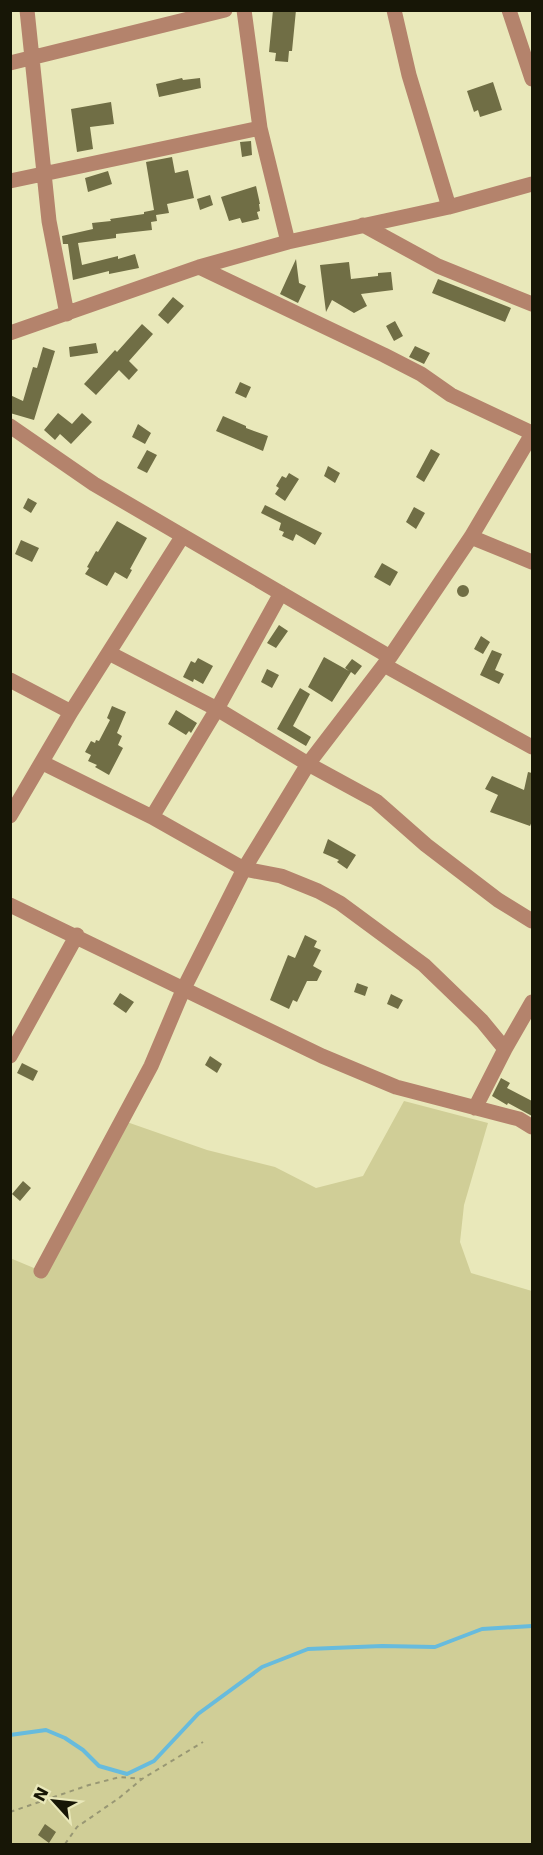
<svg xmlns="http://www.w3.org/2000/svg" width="543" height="1855" font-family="'DejaVu Sans',sans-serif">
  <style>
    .green { fill: #d0ce97 }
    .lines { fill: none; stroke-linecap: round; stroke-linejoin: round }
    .stream { stroke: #67bbdd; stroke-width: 4 }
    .building { fill: #706e45 }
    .path { stroke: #989774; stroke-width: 2; stroke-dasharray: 4.5 4.5; stroke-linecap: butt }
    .minor { stroke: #b4836c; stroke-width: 15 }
  </style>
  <rect width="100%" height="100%" fill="#e9e8ba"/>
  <!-- green -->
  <path class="green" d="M404,1101l84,22 -24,82 -4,37 11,31 61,18v553h-521l-1,-586 31,13 83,-150 83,29 68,17 41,21 47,-12z"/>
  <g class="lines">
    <!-- stream -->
    <path class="stream" d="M10,1735l36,-5 19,8 18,12 16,16 28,8 27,-13 44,-47 64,-47 46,-18 74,-3 53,1 47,-18 50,-3"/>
  </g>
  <!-- building -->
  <path class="building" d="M273,10h23l-4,41h-3l-1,11 -13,-1 1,-8 -7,-1z
    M182,78l1,2 17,-2 1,10 -42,9 -3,-13z
    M493,82l9,28 -22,7 -2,-7 -4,2 -7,-21z
    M111,102l3,22 -24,3 3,22 -16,3 -6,-43z
    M251,141l1,14 -10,2 -2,-15z
    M172,157l3,16 13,-3 6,28 -27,6 2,9 -13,2 1,6 -6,1 1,8 -36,4v4l-38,5 4,22 36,-9v3l17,-5 4,14 -30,6v-3l-36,9 -5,-36h-5l-1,-8 31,-7 -1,-6 19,-2 -1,-2 34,-5v-2l10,-2 -8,-48z
    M108,171l4,13 -24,8 -3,-14z
    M256,186l4,18h-1l1,7 -3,1 2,7 -17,4 -2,-5 -11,3 -8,-24z
    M210,195l3,10 -13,5 -3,-11z
    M296,259l3,24 7,3 -8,17 -18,-9z
    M349,262l2,17 27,-3v-3l13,-1 2,18 -32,4 6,12 -13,7 -22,-13 -6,12 -6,-47z
    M438,279l73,29 -6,14 -73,-29z
    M173,297l11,9 -16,18 -10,-9z
    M395,321l8,15 -9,5 -8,-15z
    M142,324l11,10 -24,27 9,9 -9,10 -10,-10 -23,25 -12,-11 31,-34 2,2z
    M96,343l2,10 -28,4 -1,-10z
    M415,346l15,7 -6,11 -15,-7z
    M43,347l12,4 -21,69 -24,-7v-18l13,6 10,-34 4,1z
    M240,382l11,5 -5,11 -11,-5z
    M58,413l14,11 10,-11 10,9 -21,22 -11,-10 -5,6 -11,-10z
    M223,416l23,10v2l22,8 -5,15 -47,-20z
    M138,424l13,9 -6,11 -13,-7z
    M431,449l9,5 -16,28 -8,-5z
    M147,450l10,5 -10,18 -10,-5z
    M328,466l12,7 -5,10 -11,-7z
    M289,473l10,6 -14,22 -10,-7 4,-6 -3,-2 6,-10 4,2z
    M28,498l9,5 -6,10 -8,-5z
    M265,505l57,28 -7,12 -19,-11 -3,7 -11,-5 2,-4 -5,-2 2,-7 -20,-10z
    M414,507l11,6 -9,16 -10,-7z
    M117,521l30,17 -17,31 2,1 -5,9 -12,-7 -8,14 -22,-12 4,-6 -2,-1 9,-16 2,1z
    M21,540l18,8 -7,14 -17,-8z
    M382,563l16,9 -8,14 -16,-9z
    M457 591a6 6 0 1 1 12 0a6 6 0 1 1-12 0Z
    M279,625l9,6 -12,17 -9,-5z
    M481,636l9,6 -7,12 -9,-5z
    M492,650l10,4 -7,16 9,4 -5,10 -19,-9z
    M324,657l25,14 -4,-3 7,-9 10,7 -7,9 -4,-3 -19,30 -24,-15z
    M198,658l15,8 -10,18 -9,-5 -1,3 -10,-5 8,-16 4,2z
    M267,669l12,6 -7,13 -11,-6z
    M300,688l10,6 -17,32 18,11 -5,9 -29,-17z
    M112,706l14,6 -9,21 5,3 -4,9 5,3 -14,27 -14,-8 2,-2 -9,-4 3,-6 -6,-3 6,-11 4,2 1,-3 3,1 11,-21 -3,-2z
    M176,710l21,13 -6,10 -2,-2 -3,4 -18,-11z
    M528,772l4,1v48l-2,5 -40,-14 8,-17 -13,-6 7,-13 32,14z
    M328,839l28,16 -9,14 -10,-7 2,-2 -16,-7z
    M305,935l12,6 -3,6 7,3 -8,16 9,5 -5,10h-10l-10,21 -4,-2 -4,9 -19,-9 18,-45 7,3z
    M357,983l11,4 -3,9 -11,-4z
    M120,993l14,9 -8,11 -13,-9z
    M391,994l12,6 -5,9 -11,-5z
    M210,1056l12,8 -5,9 -12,-8z
    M22,1063l16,8 -5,10 -16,-8z
    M501,1078l9,5 -3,5 25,13v15l-24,-13 -1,2 -15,-9z
    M23,1181l8,7 -11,13 -8,-7z
    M45,1824l11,8 -7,11 -11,-8z"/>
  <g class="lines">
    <!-- path -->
    <path class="path" d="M10,1812l79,-27 31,-8 22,2 61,-37
      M65,1844l12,-17 42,-29 23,-19"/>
    <!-- minor -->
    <path class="minor" d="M27,10l22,211 18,93
      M244,10l16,118 28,114
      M394,10l15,65 40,132
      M509,10l23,69
      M10,63l215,-53
      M10,181l250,-53
      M363,225l75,41 94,38
      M199,267l185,88 37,19 30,21 81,38
      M10,333l189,-66 89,-25 161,-35 83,-23
      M10,426l84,58 296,173
      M471,537l61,25
      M109,653l108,56 91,55 68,37 50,44 72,55 34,21
      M384,665l148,82
      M10,680l61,32
      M43,763l109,54 92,52 37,7 37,15 22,12 84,62 58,56 23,28
      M10,816l61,-104 111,-175
      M152,817l65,-108 64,-116
      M10,905l312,151 74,31 123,32 13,8
      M10,1056l67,-121
      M475,1108l30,-59 27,-47
      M41,1271l110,-205 33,-78 60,-119 64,-105 82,-107 81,-120 61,-103"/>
  </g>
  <!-- border -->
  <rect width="543" height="1855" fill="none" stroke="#171606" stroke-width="24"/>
  <!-- north arrow -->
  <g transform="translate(54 1801) rotate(297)" stroke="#e9e8ba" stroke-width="4.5" paint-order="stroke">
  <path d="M0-4.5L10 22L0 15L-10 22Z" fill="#171606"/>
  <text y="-9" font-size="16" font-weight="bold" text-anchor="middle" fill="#171606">N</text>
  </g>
</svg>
